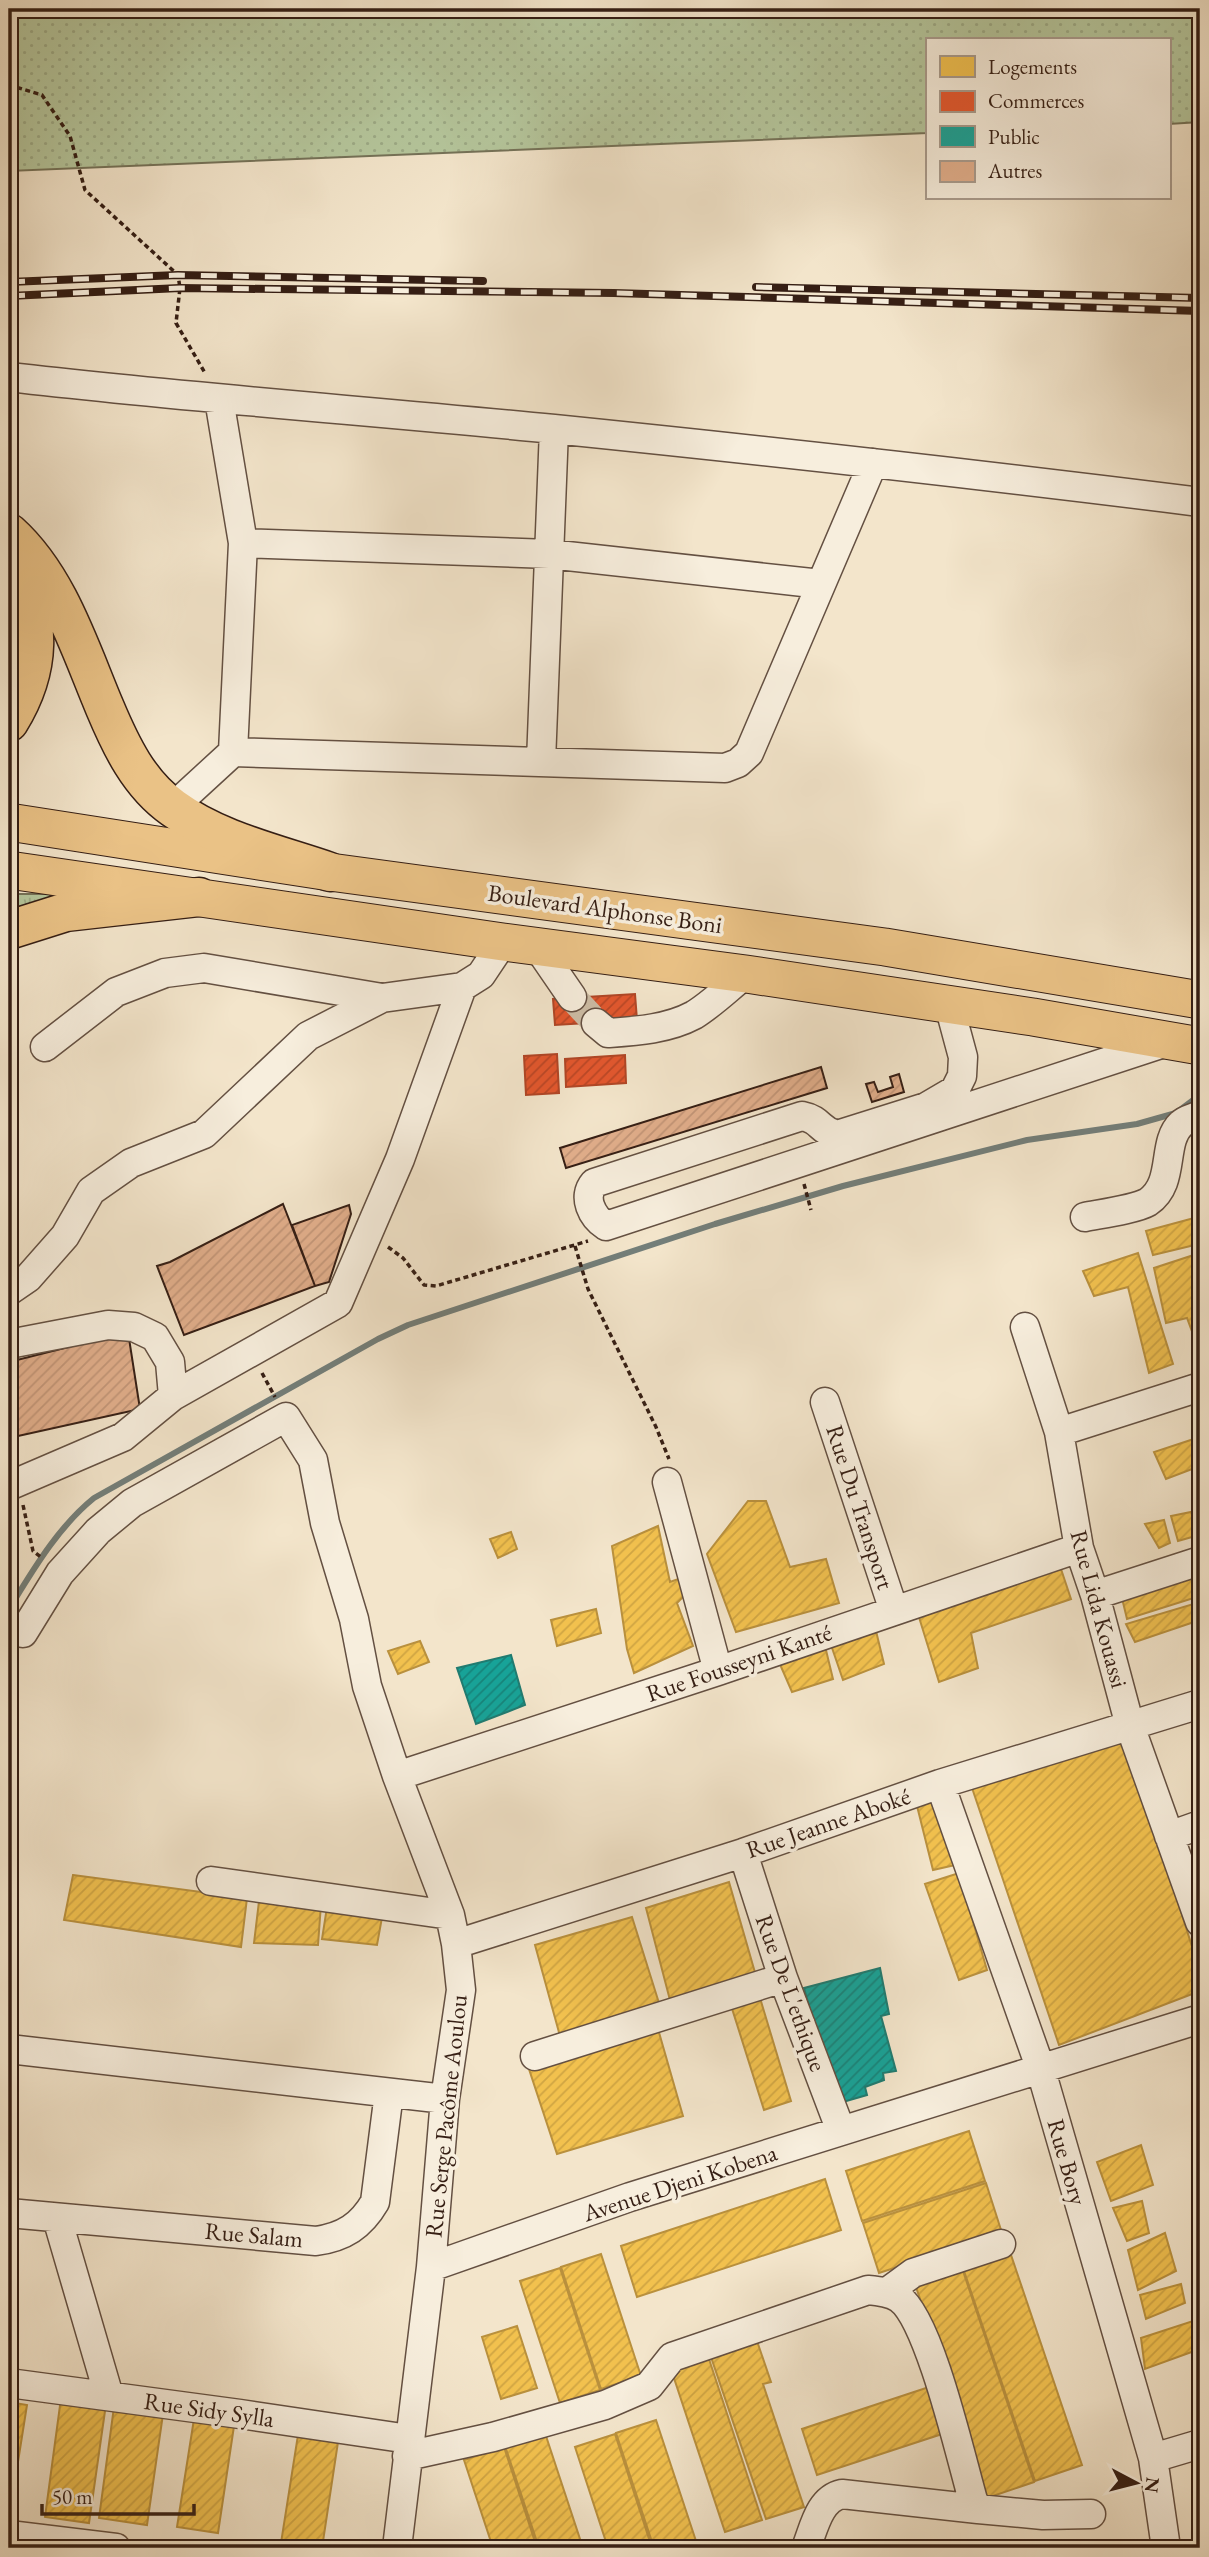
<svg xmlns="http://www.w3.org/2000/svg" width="1209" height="2557" font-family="'EB Garamond',serif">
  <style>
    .grass { fill: url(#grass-tufts); stroke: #757258; stroke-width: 2 }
    .park { fill: url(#park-dots); stroke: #757258; stroke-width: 2 }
    .homes { fill: url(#homes-hatch); stroke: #b9903d; stroke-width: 2 }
    .shops { fill: url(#shops-hatch); stroke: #b04626; stroke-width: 2 }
    .public { fill: url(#public-hatch); stroke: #207b70; stroke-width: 2 }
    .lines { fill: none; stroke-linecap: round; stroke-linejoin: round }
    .stream { stroke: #737e79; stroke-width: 6 }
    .building { fill: url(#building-hatch); stroke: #351e14; stroke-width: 2 }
    .minor-tunnel { stroke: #cdbda6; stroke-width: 28; stroke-dasharray: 28 14; stroke-linecap: butt }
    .minor-casing { stroke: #645042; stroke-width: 31 }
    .major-casing { stroke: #351e14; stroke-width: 39 }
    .highway-casing { stroke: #351e14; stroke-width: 41 }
    .path { stroke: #351e14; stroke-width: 3.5; stroke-dasharray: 5 3.5; stroke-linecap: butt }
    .minor { stroke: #f7eedd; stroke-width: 28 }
    .major { stroke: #eac286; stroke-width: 37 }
    .highway { stroke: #eac286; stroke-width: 38 }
    .rail-casing { stroke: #351e14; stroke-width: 8 }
    .rail { stroke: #f7eedd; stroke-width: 5; stroke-dasharray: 16; stroke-linecap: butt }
    .labels { text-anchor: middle; stroke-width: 7; stroke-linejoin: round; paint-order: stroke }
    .street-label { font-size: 24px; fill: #351e14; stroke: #f7eedd }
  </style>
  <defs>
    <pattern id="grass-tufts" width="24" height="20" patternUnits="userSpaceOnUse" patternTransform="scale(1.75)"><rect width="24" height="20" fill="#b5c69c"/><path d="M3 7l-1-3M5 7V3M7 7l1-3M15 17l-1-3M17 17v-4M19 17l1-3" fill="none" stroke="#9caa86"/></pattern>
    <pattern id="park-dots" width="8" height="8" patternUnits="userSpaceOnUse" patternTransform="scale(1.75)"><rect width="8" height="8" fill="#b5c69c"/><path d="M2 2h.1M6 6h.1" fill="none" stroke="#9caa86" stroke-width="1.8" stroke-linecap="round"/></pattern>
    <pattern id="homes-hatch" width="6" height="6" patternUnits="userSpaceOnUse" patternTransform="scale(1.75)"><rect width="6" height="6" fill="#f2c14e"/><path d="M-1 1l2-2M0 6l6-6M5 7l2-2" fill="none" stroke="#d0a543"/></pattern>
    <pattern id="shops-hatch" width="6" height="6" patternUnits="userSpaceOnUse" patternTransform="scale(1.75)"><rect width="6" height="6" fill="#e4572e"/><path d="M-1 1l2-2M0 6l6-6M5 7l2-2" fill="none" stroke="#ba4726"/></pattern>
    <pattern id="public-hatch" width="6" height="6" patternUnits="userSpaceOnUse" patternTransform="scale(1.75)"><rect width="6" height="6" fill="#17a398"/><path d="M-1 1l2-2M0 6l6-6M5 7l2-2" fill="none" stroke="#16847b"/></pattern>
    <pattern id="building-hatch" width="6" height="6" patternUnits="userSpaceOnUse" patternTransform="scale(1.75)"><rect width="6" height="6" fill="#e1ae8b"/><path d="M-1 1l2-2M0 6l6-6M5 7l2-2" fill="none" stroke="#c29577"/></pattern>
  </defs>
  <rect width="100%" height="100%" fill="#f3e5cb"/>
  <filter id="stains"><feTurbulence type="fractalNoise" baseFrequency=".00286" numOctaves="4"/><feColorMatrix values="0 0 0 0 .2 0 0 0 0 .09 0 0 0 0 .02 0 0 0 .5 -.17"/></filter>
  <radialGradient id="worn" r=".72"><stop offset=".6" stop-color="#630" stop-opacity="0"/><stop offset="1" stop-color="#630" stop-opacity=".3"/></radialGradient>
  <!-- grass -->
  <path class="grass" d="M9,894h41l1,6 -42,15z"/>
  <!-- park -->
  <path class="park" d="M9,9h1191v113l-31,2v-84h-242v93l-918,38z"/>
  <!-- homes -->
  <path class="homes" d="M1194,1218l5,26 -46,11 -7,-24z
    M1138,1253l35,111 -24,9 -21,-86 -34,9 -11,-25z
    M1200,1253v91l-3,1 -10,-27 -21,5 -12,-55z
    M1200,1437v29l-34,13 -12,-27z
    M748,1501h18l24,66 36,-8 13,44 -103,29 -29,-78z
    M1191,1512l8,23 -21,6 -7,-25z
    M1164,1520l6,23 -11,5 -14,-24z
    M658,1526l12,56 11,-4 3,18 -7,7 16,43 -59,27 -7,-24 -15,-103z
    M511,1532l6,17 -19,9 -8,-19z
    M1060,1566l11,33 -100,34 7,35 -39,14 -21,-68z
    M1200,1568v28l-73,23 -5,-21z
    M1200,1602v18l-65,22 -9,-18z
    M596,1609l5,24 -44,13 -6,-26z
    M876,1631l8,33 -41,16 -13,-38z
    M420,1641l9,21 -31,12 -10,-23z
    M825,1646l8,33 -41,13 -13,-30z
    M1126,1737l74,235v19l-141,54 -89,-263z
    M942,1793l22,70 -31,7 -17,-68z
    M959,1873l28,97 -28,10 -34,-96z
    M73,1875l174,23 -6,49 -177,-27z
    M729,1882l27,94 -85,28 -25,-96z
    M260,1893l61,11 -3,41 -64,-2z
    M327,1907l56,5 -6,33 -55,-6z
    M632,1917l27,86 -99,33 -25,-91z
    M757,1988l34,113 -27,9 -35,-111z
    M656,2022l27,94 -126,38 -29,-88z
    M969,2131l16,50 -123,40 -16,-50z
    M1141,2145l12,40 -42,16 -14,-39z
    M825,2179l16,51 -204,67 -16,-51z
    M986,2183l16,50 -123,40 -16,-50z
    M1142,2201l7,32 -22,8 -14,-33z
    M1165,2233l11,38 -38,19 -10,-40z
    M1010,2252l72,213 -47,16 -72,-213z
    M601,2254l40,122 -40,13 -40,-122z
    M560,2268l40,122 -40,13 -40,-122z
    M962,2268l72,214 -47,16 -72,-214z
    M1181,2284l4,19 -39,16 -6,-24z
    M1193,2321l4,29 -52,19 -4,-31z
    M517,2326l20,62 -36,11 -19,-62z
    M757,2341l14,41 -8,2 41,123 -38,12 -55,-162z
    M708,2356l54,164 -37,12 -54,-163z
    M929,2387l16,46 -128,42 -15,-46z
    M61,2398l45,6 -17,119 -44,-6z
    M9,2402l18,3 -16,101 -2,-1z
    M114,2407l49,7 -16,111 -48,-7z
    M194,2419l40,7 -16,107 -41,-6z
    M194,2419l40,7 -16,107 -41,-6z
    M656,2420l40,121 -21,7h-21l-38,-115z
    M545,2433l38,115h-44l-34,-102z
    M615,2434l37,114h-44l-33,-101z
    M298,2435l40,7 -16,106 -41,-5z
    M298,2435l40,7 -16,106 -41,-5z
    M504,2447l33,101h-44l-29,-88z"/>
  <!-- shops -->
  <path class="shops" d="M635,994l2,26 -82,5 -2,-26z
    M557,1054l2,39 -33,2 -2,-39z
    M625,1055l1,28 -60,4 -1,-28z"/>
  <!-- public -->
  <path class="public" d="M511,1655l14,50 -49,19 -19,-56z
    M880,1968l9,46 -8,2 15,55 -13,2 1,7 -19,7 2,8 -31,9 -32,-116z"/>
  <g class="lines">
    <!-- stream -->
    <path class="stream" d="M9,1609c24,-39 49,-82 85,-111l284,-159 30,-14 307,-101 128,-38 184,-46 110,-16 39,-11 24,-18"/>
  </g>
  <!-- building -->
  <path class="building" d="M821,1067l6,21 -261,80 -6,-20z
    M899,1074l5,18 -32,10 -6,-18 8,-2 4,10 15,-5 -3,-10z
    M283,1204l32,82 -131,49 -27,-69 13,-4z
    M349,1205l2,9 -22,68 -14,4 -23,-61z
    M128,1332l12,77 -131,29v-76z"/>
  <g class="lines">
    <!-- minor-tunnel -->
    <path class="minor-tunnel" d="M572,997l24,26"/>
    <defs>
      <path id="minor" d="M9,377c181,21 363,34 545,52 216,22 431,46 646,73
        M219,399l24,144 -10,209
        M243,543l306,11 272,30
        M541,762l13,-333
        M172,808l61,-56 492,16 13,-5 11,-10 124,-290
        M537,946l35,51
        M949,1005l14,52 -1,19 -7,14 -29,17 -89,28c-18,-4 -15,-15 -35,-19l-208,67c-12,14 -2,34 12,43l564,-185
        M596,1023l12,10c29,-2 60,-4 86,-18 18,-11 35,-28 52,-41
        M45,1047l71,-55 49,-19 39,-5 178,30
        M1085,1217c15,-3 51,-8 63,-15 28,-19 13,-59 33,-78 5,-5 13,-6 19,-9
        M9,1291l19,-13 37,-42 26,-45 40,-28 73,-29 104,-98 74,-38 80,-11 19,-12 22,-33
        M1025,1327l34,105
        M9,1344l99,-19 26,2 21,10 15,25 3,34
        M1200,1387l-141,45 20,116 16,47 35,131 70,196
        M825,1402l69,209
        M667,1482l51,189
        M9,1486l114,-49 50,-41 165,-93 62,-144 62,-172
        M1095,1595l105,-34
        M23,1633l37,-60 38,-42 34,-28 154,-86 27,43 12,63 29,96 13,67 30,90 53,139 6,29 5,46 -16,109 -14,168 -34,281
        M397,1776l321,-105 361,-123
        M940,1784l100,283 113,391 13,90
        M1169,1836l31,-11
        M743,1853l40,125 58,153
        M211,1881l239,34
        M456,1944l287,-91 197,-69 260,-80
        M9,2049l436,50
        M535,2056l248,-78
        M9,2213l307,28c28,-4 45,-15 59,-39l14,-109
        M57,2218l52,178
        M431,2267l199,-70 570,-178
        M887,2292l26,-19 88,-29
        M9,2383l231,31 169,25
        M407,2456l86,-19 112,-32 44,-19 23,-29 196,-67c11,1 22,2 31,8 31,22 62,161 74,202l5,9 65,6 48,-1
        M1153,2458l47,-14
        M9,2535l107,13
        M806,2548c8,-20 13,-49 36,-54l136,15"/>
      <path id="major" d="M9,822l321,50 555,75 315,53
        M9,870l494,72 243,32 287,43 167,29"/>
      <path id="highway" d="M9,533c49,44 71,116 96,175 16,38 34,76 68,100 45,33 105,46 157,64
        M9,568c36,48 31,104 0,154
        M9,930l57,-18 133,-15"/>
    </defs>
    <!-- minor casing -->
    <use href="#minor" class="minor-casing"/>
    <!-- major casing -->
    <use href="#major" class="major-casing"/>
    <!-- highway casing -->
    <use href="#highway" class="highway-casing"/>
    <!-- path -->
    <path class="path" d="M9,85l33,10 28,41 15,54 93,85 2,13 -4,35 29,50
      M804,1184l7,26
      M575,1246l13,43 68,138 13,32
      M388,1247l15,11 21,27 12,1 152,-45
      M262,1373l13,24
      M23,1505l10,46 9,7"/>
    <!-- minor -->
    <use href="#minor" class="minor"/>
    <!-- major -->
    <use href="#major" class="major"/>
    <!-- highway -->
    <use href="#highway" class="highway"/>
    <defs>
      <path id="rail" d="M9,282l169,-7 305,6
        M756,287l444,11
        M9,296l171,-8 434,5 586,18"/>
    </defs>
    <!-- rail casing -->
    <use href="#rail" class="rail-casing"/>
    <!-- rail -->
    <use href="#rail" class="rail"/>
  </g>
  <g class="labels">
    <!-- street labels -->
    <g class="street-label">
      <text transform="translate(605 909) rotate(8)" y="8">Boulevard Alphonse Boni</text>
      <text transform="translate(860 1507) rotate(72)" y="8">Rue Du Transport</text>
      <text transform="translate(1099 1609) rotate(75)" y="8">Rue Lida Kouassi</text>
      <text transform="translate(739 1663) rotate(-19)" y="8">Rue Fousseyni Kanté</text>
      <text transform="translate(828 1823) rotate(-19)" y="8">Rue Jeanne Aboké</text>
      <text transform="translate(791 1993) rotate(70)" y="8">Rue De L'ethique</text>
      <text transform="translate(446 2116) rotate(-84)" y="8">Rue Serge Pacôme Aoulou</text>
      <text transform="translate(1067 2162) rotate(74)" y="8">Rue Bory</text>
      <text transform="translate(680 2183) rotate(-18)" y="8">Avenue Djeni Kobena</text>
      <text transform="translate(254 2235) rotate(5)" y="8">Rue Salam</text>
      <text transform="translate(209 2410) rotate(8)" y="8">Rue Sidy Sylla</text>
    </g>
  </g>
  <!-- margin -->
  <rect width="1209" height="2557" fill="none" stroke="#f3e5cb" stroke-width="35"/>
  <rect x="10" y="10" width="1188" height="2536" fill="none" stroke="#351e14" stroke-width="3.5"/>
  <rect x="18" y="18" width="1174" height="2522" fill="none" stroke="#351e14" stroke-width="2"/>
  <!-- legend -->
  <rect x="926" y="38" width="245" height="161" fill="#f7eedd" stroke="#a99b8d" stroke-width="2"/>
  <rect x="940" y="56" width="35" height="21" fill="#f2c14e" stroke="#a99b8d" stroke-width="2"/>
  <text x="988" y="74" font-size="21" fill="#351e14">Logements</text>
  <rect x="940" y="91" width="35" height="21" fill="#e4572e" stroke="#a99b8d" stroke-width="2"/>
  <text x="988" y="108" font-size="21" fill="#351e14">Commerces</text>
  <rect x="940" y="126" width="35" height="21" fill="#17a398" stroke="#a99b8d" stroke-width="2"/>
  <text x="988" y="144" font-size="21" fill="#351e14">Public</text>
  <rect x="940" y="161" width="35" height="21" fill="#e1ae8b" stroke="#a99b8d" stroke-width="2"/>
  <text x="988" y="178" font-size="21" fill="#351e14">Autres</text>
  <!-- north arrow -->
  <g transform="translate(1136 2483) rotate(97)" stroke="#f7eedd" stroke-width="5" paint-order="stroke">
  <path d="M0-5L12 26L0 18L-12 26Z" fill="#351e14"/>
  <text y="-10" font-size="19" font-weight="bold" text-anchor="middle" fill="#351e14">N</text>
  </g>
  <!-- scale -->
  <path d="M42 2504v10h152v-10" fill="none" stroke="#351e14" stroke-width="3.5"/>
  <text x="52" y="2504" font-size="21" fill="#351e14" stroke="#f7eedd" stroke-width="5" paint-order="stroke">50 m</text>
  <rect width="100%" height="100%" filter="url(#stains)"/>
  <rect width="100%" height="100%" fill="url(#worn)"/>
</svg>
